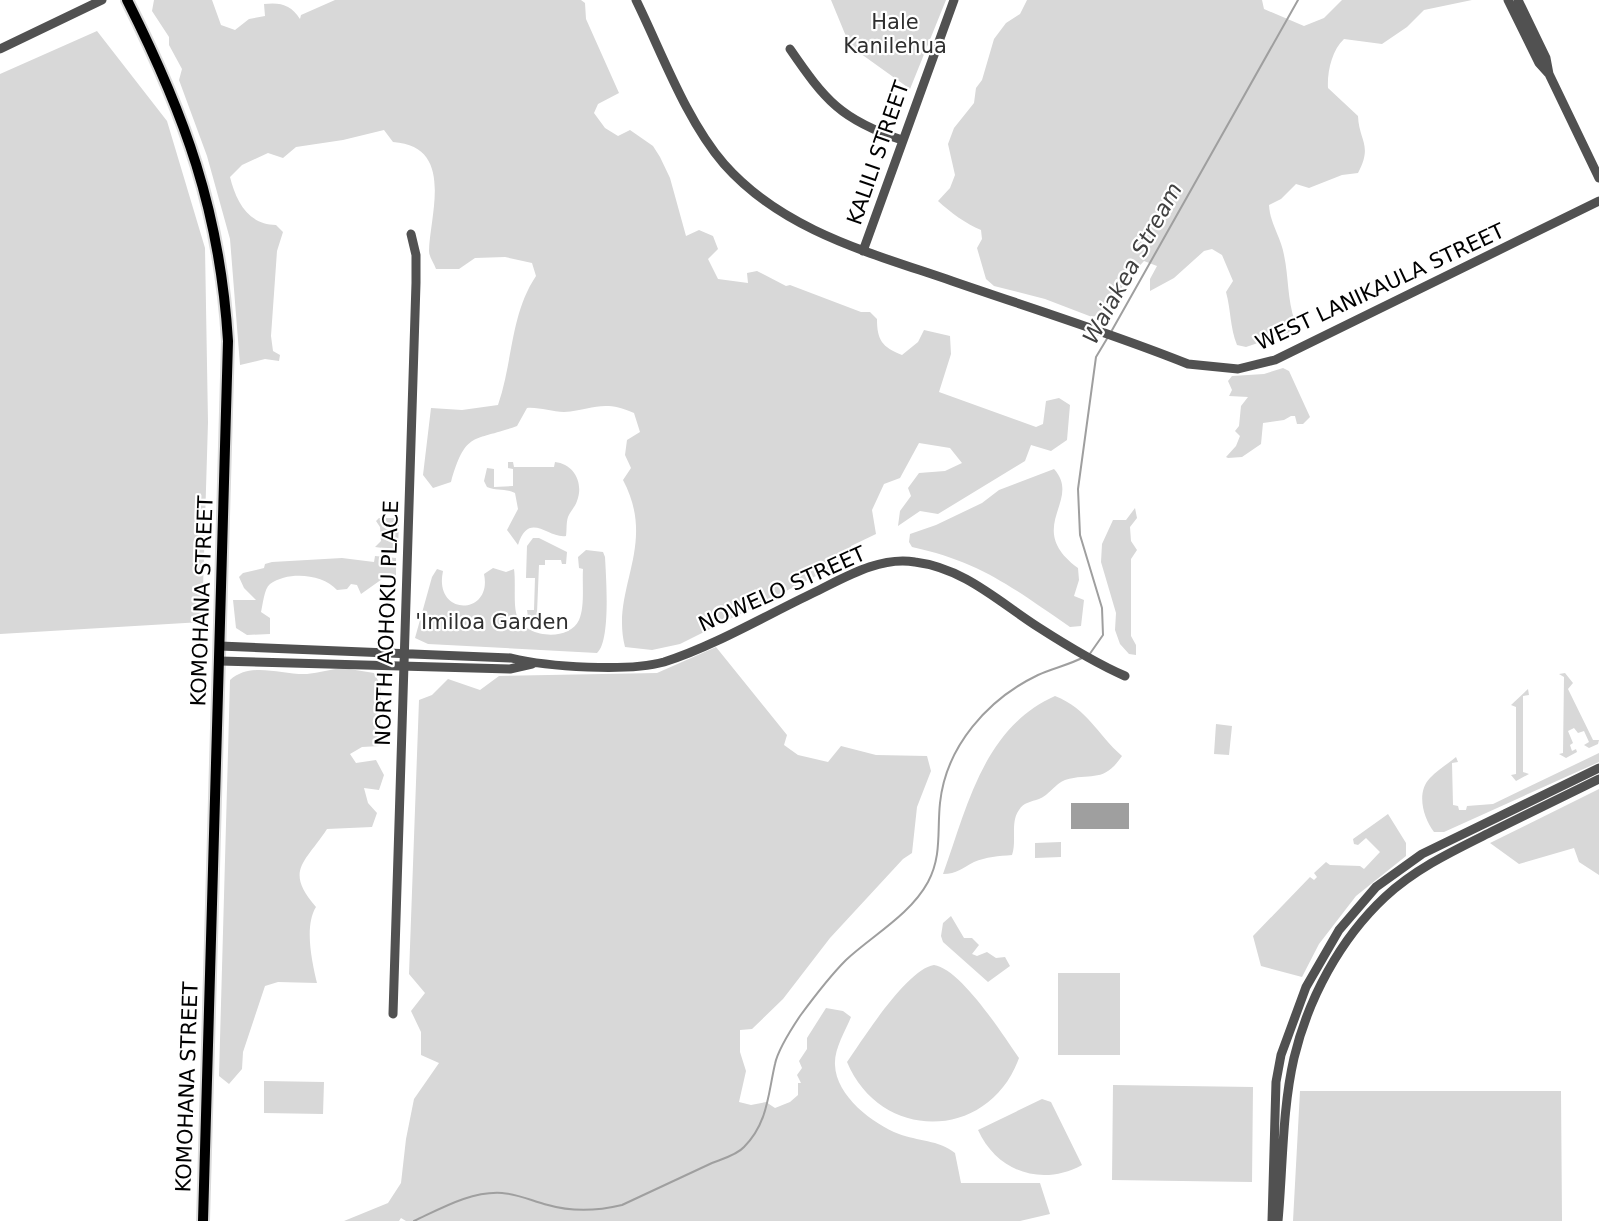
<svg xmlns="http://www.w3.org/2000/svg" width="1599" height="1221" font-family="'DejaVu Sans',sans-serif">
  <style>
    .green { fill: #d8d8d8 }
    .water { fill: #9f9f9f }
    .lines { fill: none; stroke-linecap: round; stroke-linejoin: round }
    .stream { stroke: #9f9f9f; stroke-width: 2 }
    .major-casing { stroke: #dbdbdb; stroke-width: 14 }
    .minor { stroke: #515151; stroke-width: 9 }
    .major { stroke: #000; stroke-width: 10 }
    .labels { text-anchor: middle; stroke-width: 4.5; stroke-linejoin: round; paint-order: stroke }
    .park-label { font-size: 21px; fill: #2f2f2f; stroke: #fff }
    .street-label { font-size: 21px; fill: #000; stroke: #fff }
    .water-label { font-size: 22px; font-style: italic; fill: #404040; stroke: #fff }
  </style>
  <rect width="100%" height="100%" fill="#fff"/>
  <!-- green -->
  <path class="green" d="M154,0h58l9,25 14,5 14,-11 16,-3 -1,-12c17,-2 27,1 36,15l1,-4 34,-15h246l4,3 1,16 33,74 -21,11 -4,9 11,15 13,8 12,-6 23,16 7,11 10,21 16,58 13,-6 14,6 5,13 -10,10 10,20 30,4 -1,-10 10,-2 29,15 4,-1 71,27h9l7,7c0,21 5,28 25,36l16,-13 6,-12 26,6 1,18 -12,38 97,35 7,-3 3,-23 13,-3 11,7 -3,35 -16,11 -20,-6 -6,16 -87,53 -18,-3 -22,15 2,-15 11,-15 -3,-8 11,-15 26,-2 17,-8 -12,-15 -31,-5 -19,35 -16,6 -12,26 4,24 -25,12 -3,14 -168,84 -28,6 -27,-3c-15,-58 33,-101 -2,-167l8,-12 -6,-13 2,-15 13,-8 -6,-19c-31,-14 -41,-3 -70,-1 -12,0 -25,-5 -37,-4l-10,18c-44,16 -51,4 -66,56l-18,6 -10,-13 8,-67 31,2 36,-5c15,-43 12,-90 38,-129l-4,-13 -27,-6 -30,1 -16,11h-23c-2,-6 -7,-12 -7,-18 1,-37 26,-105 -36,-109l-9,-12 -41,10 -47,7 -13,11 -15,-5 -26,12 -12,12c6,24 18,48 46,48l7,7 -6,19 -6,85 2,15 7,4 -1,6 -14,-2 -25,6 -10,-126 -23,-83 -28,-76 3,-11 -13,-24v-8l-17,-26z
    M831,0h115l-36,89 -60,-43z
    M1027,0h235l2,9 40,17 20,-8 18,-18h130l-48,10 -17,17 -25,17 -38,-5c-12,11 -17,33 -16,49l30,28c1,25 15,29 0,57l-16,2 -33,13 -13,-4 -15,15 -12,6c1,19 12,32 15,50 5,24 3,43 11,67l-5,10 -44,15 -9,-2c-7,-17 -6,-35 -11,-53l7,-11 -11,-26 -10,-6 -8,2 -30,27 -24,13v-12l7,-13 -13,-5 -20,22 -13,28 -19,6 -47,-18 -51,-13 -8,-7 -9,-31 5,-9 -1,-9c-15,-6 -31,-18 -43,-29l12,-13 5,-13 -7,-31 6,-16 20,-25 2,-15 6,-8 12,-41 12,-16 14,-9z
    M97,31l70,90 38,127 3,174 -6,200 -202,12v-560z
    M1283,368l6,3 21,46 -7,7h-6l-2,-8h-4l-7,4 -21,3 -2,21 -19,13 -14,1 -2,-1 10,-11 4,-10 -5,-5 4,-5 2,-20 7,-9 -19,-1 3,-6 -4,-9 4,-5 32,-2z
    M508,462h5l1,5h40l1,-5c19,2 29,21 22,39 -2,6 -7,11 -9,16 -2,6 -1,13 -2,19 -18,3 -37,-26 -48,9l-11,-15 11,-21 -3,-16c-10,-5 -19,-2 -28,-6l-3,-6 3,-13 7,1v18l19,-1v-17l-5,-1z
    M1054,469c29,32 -31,58 24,99l1,12 -5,16 10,4 -3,26 -11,1c-57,-39 -89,-65 -158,-80l-3,-5 1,-8 26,-9 46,-22 17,-13z
    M1135,508l2,10 -7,9 1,14 6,9 -6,9v77l5,9v10l-7,-1 -9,-10 -5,-14 1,-17 -15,-51 1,-18 11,-24h13z
    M379,518h20l-1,32 -23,-3 6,-6 -1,-14 -4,-6z
    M533,538h6l28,14 -1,12h-4l-1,-4h-16v5h-6l-2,48 5,1v6l-14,-3 -1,-7h7l1,-32h-9l1,-32z
    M586,550l17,2 2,5c1,19 6,84 -8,96l-169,-9 -13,-6 17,-61 5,-8 6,2c-10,46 50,45 41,3l9,-6 13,4 8,-3c2,13 -1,36 3,47 8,22 52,26 62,4 6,-14 3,-36 4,-51l-4,-1 -1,-11z
    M375,556l21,2v23l-11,-4 -24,17 -4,-9 -6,-1 -4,5 -10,1c-15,-16 -48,-19 -67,-6 -6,5 -7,20 -9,28l9,6v16l-23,1 -11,-7 -3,-28h23l-12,-12 -5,-11 4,-4 21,-5 1,-4 7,-2 70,-4 32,4z
    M716,647l71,88 -3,10 14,10 30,7 13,-16 35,9 51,1 4,15 -14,36 -5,46 -9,6 -73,79 -47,61 -31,30 -12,1v22l6,19 -7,31 12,3 15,-3 9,6 15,-6 8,-7v-12h3l-4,-8 5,-7 -3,-7 8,-12v-11l19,-30 17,3 8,6c-6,15 -17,32 -16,48 1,31 38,59 64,69 18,7 40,6 56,19l6,30h79l10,31 -30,7h-614l-5,-3 -2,3h-55l44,-18 13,-20 5,-44 8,-40 25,-36 -18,-8v-23l-10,-21 14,-18 -16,-19 10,-274 13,-5 16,-16 32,11 19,-14 158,-3z
    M343,668l31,5 7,13 -1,60 -18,1 -12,7 6,9 20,-3 8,15 -5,15 -15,-2 4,15 9,10 -5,14 -45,2c-22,34 -43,41 -11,78 -12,19 -4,55 1,76l-39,-1 -13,4 -22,66 -1,17 -13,15 -10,-8 11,-396c21,-19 51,-5 77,-6 12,-1 24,-5 36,-6z
    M1565,673l8,10 -5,6 25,51h6l-1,4 -9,4 -5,-3 5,-3 -5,-11 -6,2 -4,-5 -6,3 5,12 -3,2 2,6 4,-2 1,3 -11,6 -7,-4 4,-1 1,-76 -5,-3z
    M1528,689l1,6 -6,1v76l6,2 -13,7 -5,-6 5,-1v-67l-5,-2z
    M1055,696c33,13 42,38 67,60 -19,28 -30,16 -57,24 -10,4 -16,15 -26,19 -8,3 -15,3 -20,11 -9,12 -2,31 -7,45 -13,1 -26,2 -38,7 -12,6 -17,12 -31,12 24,-66 40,-146 112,-178z
    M1216,724l16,2 -3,29 -15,-1z
    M1599,753v9l-155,70h-10c-11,-14 -18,-40 -4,-54 7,-8 18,-14 26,-21l2,5 -6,1 1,42 5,1 1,4h7l1,-4 26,-2z
    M1599,789v86l-20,-13 -5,-14 -55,16 -29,-21z
    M1388,814l18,29v13l-50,40 -37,48 -17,33 -41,-11 -8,-30 57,-59 4,3 3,-3 -3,-4 12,-11 4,3 30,1 4,3 16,-17 -14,-14 -8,7 -4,-1 -1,-5z
    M1061,842v15l-26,1v-15z
    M951,916l13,22h8l7,7 -7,9 5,2 10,-4 9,6 9,-1 5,9 -22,16 -45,-40 -2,-6 2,-13z
    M934,965c27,4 69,70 85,93 -30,83 -138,85 -172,4 16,-23 60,-93 87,-97z
    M1058,973h62v82h-62z
    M264,1081l60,1 -1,32 -59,-1z
    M1113,1085l140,2 -1,95 -140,-2z
    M1300,1091h261l1,130h-269z
    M1042,1099l9,3 31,63c-40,22 -85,7 -104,-35z"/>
  <!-- water -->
  <path class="water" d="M1071,803h58v26h-58z"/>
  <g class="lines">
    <!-- stream -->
    <path class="stream" d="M1111,332l187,-332
      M1089,655l14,-20 -1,-27 -22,-73 -2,-46 18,-132 12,-20
      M414,1221c28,-13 57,-30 88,-28 16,1 30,8 46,12 24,7 49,6 74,0 30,-14 60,-28 90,-42 10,-4 25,-8 32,-16 24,-24 24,-53 31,-83 3,-15 17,-36 25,-48 14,-19 30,-40 46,-56 27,-25 64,-45 82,-78 14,-26 9,-51 12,-79 6,-57 48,-104 98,-128 15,-7 31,-10 46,-18"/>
    <defs>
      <path id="major" d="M127,0c58,115 93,211 101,341l-25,880"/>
    </defs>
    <!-- major casing -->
    <use href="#major" class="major-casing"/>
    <!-- minor -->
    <path class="minor" d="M636,0c26,53 50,120 88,164 59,67 147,89 228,117 78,27 159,52 236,83l50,5 37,-9 324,-159
      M1508,0l31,63 9,10
      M1518,0l28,58 3,16 50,104
      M0,49l102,-49
      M790,49c35,51 51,71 112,91
      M863,251l91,-251
      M220,646l291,12c37,9 117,14 153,4 48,-15 103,-47 149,-69 31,-15 66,-37 102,-31 49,6 84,40 123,65 28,18 57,36 87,49
      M220,661l290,8 22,-5
      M393,1014l23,-731v-28l-5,-21
      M1272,1221l4,-139 5,-27 25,-68 33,-57 37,-43 46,-33 177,-86
      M1278,1221c5,-54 4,-111 16,-163 14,-59 46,-119 91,-161 31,-29 70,-47 108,-66 35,-17 71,-35 106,-52"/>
    <!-- major -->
    <use href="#major" class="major"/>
  </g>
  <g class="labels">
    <!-- park labels -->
    <g class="park-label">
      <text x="895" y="29">Hale<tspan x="895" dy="24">Kanilehua</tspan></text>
      <text x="492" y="629">'Imiloa Garden</text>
    </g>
    <!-- street labels -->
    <g class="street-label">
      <text transform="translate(878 153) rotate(-71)" y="7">KALILI STREET</text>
      <text transform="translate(1380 287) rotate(-25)" y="7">WEST LANIKAULA STREET</text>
      <text transform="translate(782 589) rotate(-24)" y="7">NOWELO STREET</text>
      <text transform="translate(202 601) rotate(-88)" y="7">KOMOHANA STREET</text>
      <text transform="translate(387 623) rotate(-88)" y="7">NORTH AOHOKU PLACE</text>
      <text transform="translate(187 1087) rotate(-88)" y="7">KOMOHANA STREET</text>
    </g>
    <!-- water labels -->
    <g class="water-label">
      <text transform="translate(1132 263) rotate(-61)" y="8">Waiakea Stream</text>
    </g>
  </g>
</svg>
